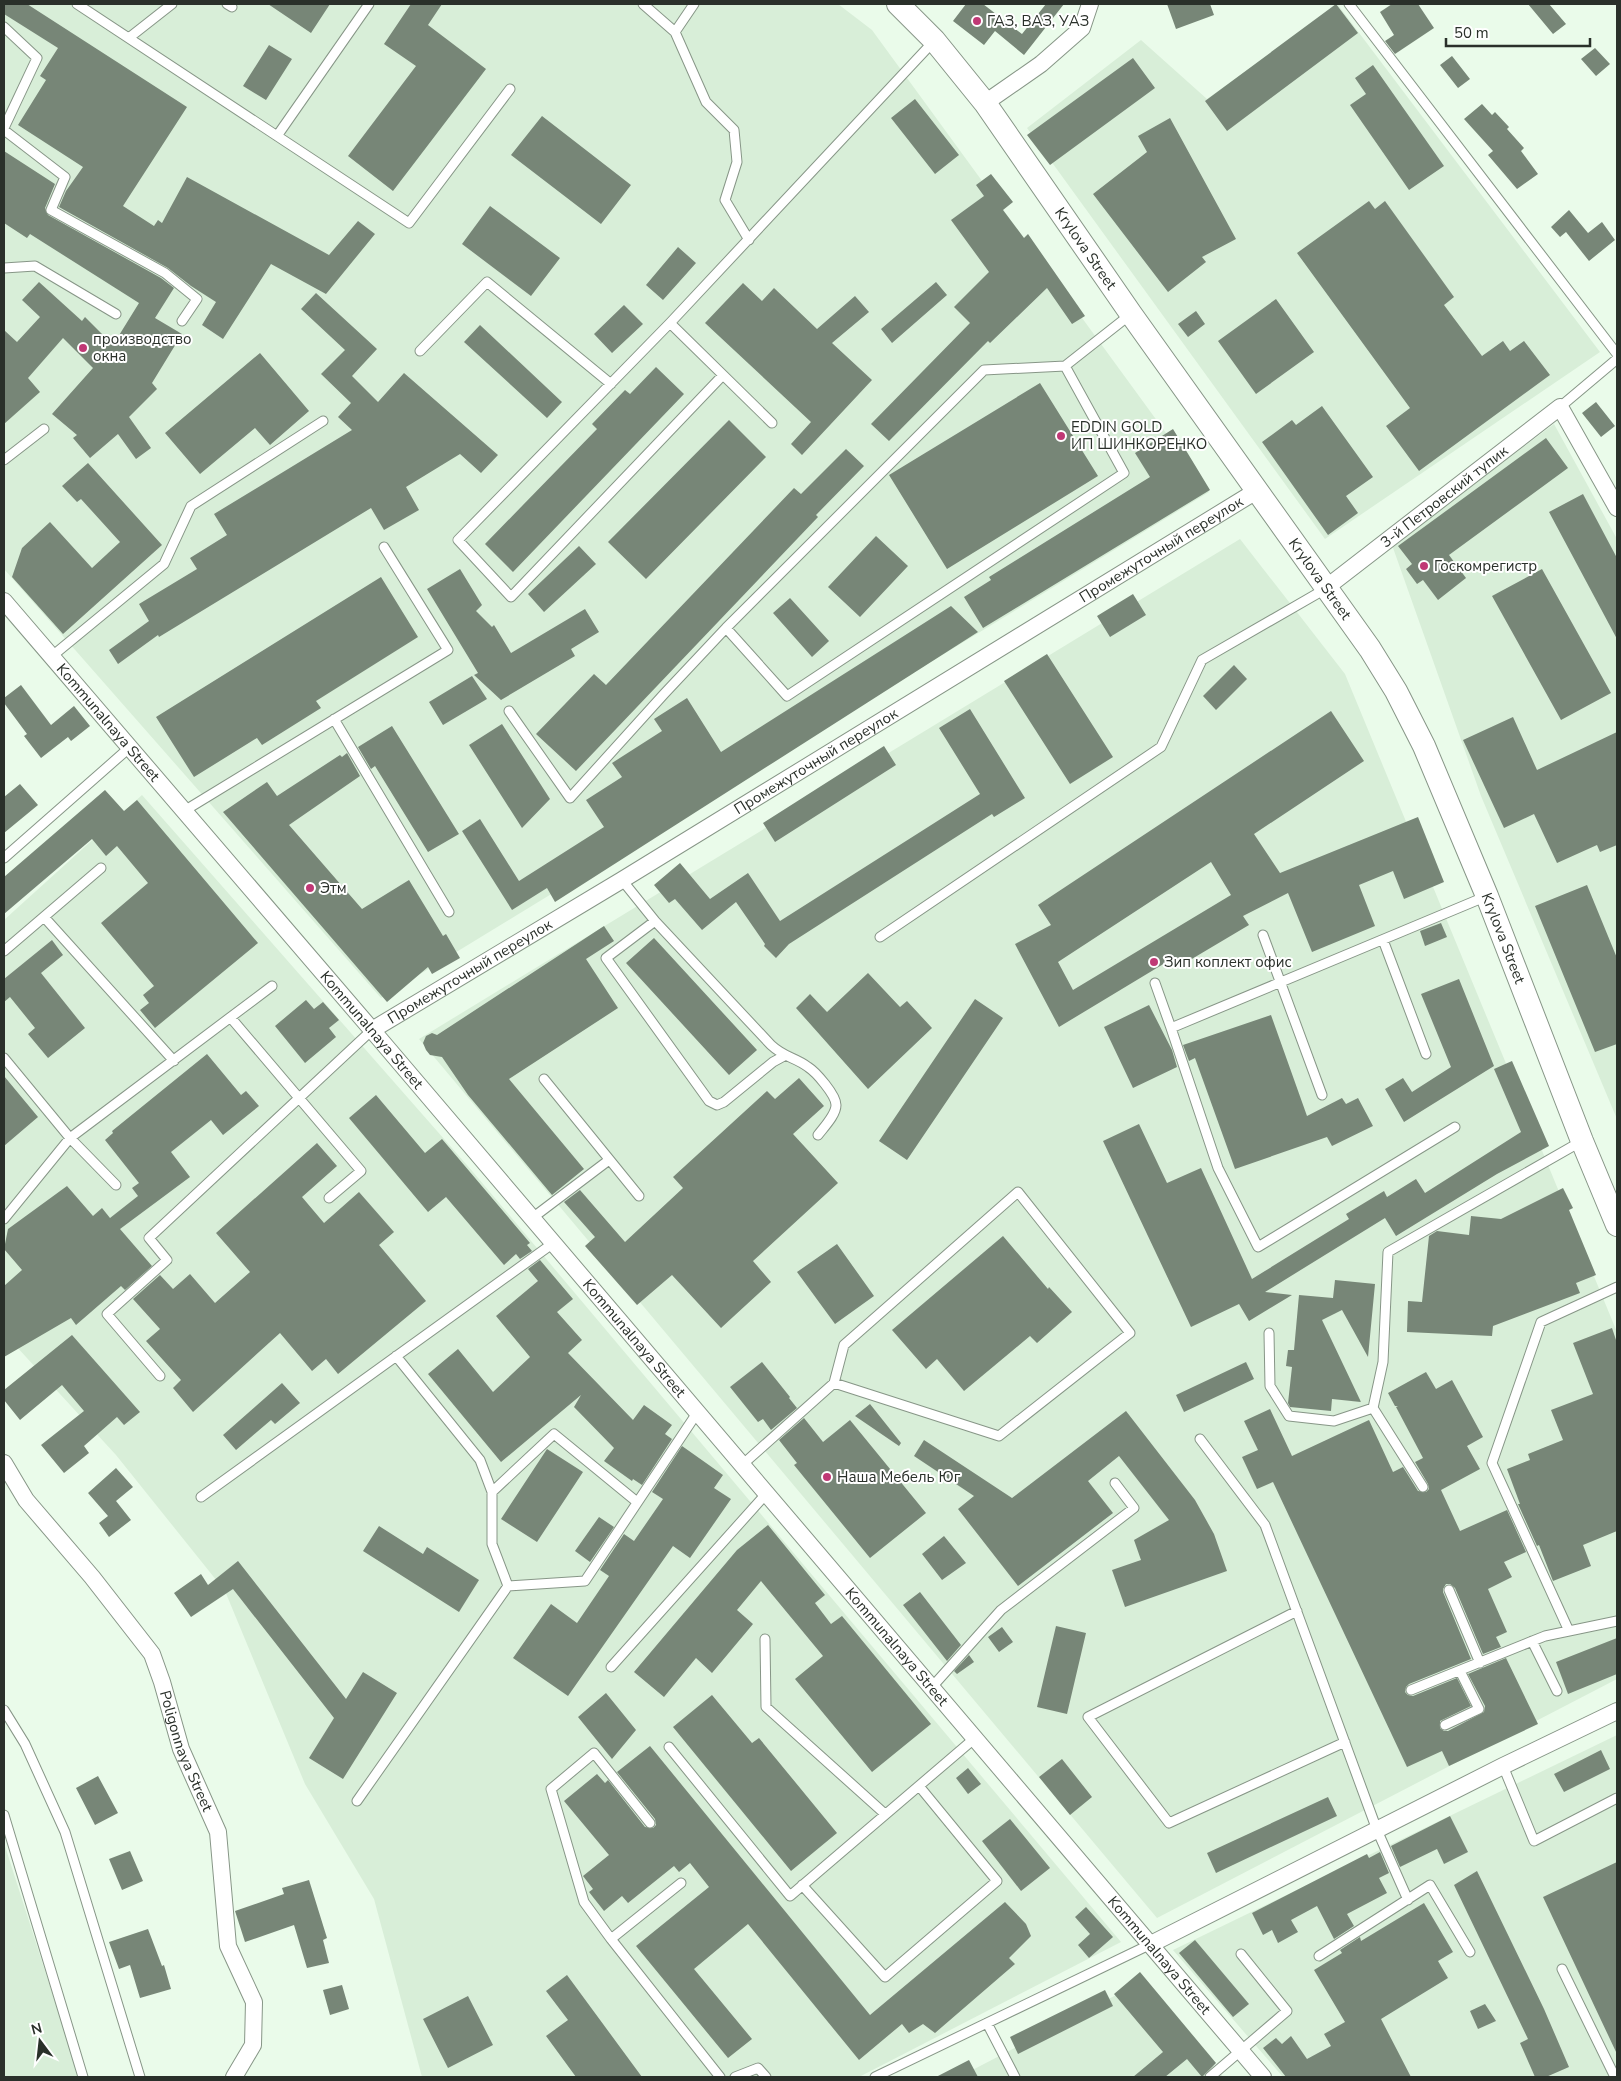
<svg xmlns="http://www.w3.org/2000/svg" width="1621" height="2081" font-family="'Nunito Sans',sans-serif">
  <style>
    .built { fill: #d8eed8 }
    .building { fill: #778677; fill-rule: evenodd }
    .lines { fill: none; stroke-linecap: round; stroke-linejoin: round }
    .lane-casing { stroke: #879687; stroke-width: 11 }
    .street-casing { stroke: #879687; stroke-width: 18 }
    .secondary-casing { stroke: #879687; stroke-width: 24 }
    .lane { stroke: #fff; stroke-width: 9 }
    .street { stroke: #fff; stroke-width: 16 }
    .secondary { stroke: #fff; stroke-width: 22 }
    .poi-dot { fill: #c03875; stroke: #fff; stroke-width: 2 }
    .labels { text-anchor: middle; stroke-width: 4; stroke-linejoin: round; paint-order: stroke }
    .poi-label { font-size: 15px; fill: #2a302a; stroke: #fff; text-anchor: start }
    .street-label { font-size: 15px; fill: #2a302a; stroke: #fff }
  </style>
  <rect width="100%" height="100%" fill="#eafbea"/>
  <!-- built -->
  <path class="built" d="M4,4h834l34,26 337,462 -828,506 -377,-429z
    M1338,5l262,347 -275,187 -298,-411 114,-88 66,59z
    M1554,424l63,115v580l-136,-323 -89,-251z
    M1240,539l105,135 272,658v347l-460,239 -738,-879z
    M142,795l331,377 648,770 -262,135h-437l-48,-178 -69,-115 -80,-193 -109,-136 -112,-122v-413z
    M1617,1735v342h-334l-110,-127z
    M4,1843l68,212 6,22h-74z
    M1143,1981l80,96h-264z"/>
  <!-- building -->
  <path class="building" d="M4,4h23l160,103 -64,99 31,20 4,-6 4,3 25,-46 142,78 29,-34 17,13 -49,60 -55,-30 -48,75 -21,-14 14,-23 -25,-16 -23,-18 -109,-61 7,-16 17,-24 -65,-42 28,-45 -6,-4 18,-28 -54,-34z
    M268,4h62l-19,29z
    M411,4h31l-14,21 58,44 -93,122 -45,-35 68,-90 -32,-22z
    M966,4h17l39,30 24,-30h18l-40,51 -29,-24 -11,14 -31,-24z
    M1167,4h43l4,11 -38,14z
    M1336,4l22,29 -131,98 -22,-30z
    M1392,4h26l16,24 -39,26 -10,-13 9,-6 -14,-23z
    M1528,4h21l17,20 -13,10z
    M269,45l23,14 -26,41 -23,-14z
    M1595,48l15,16 -14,12 -15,-17z
    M1452,56l18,23 -12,9 -18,-23z
    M1133,58l22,30 -105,77 -23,-30z
    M1373,65l71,101 -35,24 -59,-85 16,-11 -11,-16z
    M915,99l44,56 -24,19 -44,-56z
    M1482,104l10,11 3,-3 14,15 -2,2 17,19 -3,3 17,23 -21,15 -29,-34 5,-4 -29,-32z
    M542,116l89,69 -30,39 -90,-69z
    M1170,118l66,121 -34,18 4,5 -38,30 -75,-98 54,-42 -9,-16z
    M4,151l51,33 -10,24 3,7 113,63 13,10 -19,30 27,16 -30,49 5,6 -28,28 22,31 -15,11 -18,-25 -28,24 -17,-20 4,-3 -25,-21 41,-46 -30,-30 -35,40 12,14 -36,32v-94l13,12 23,-25 -18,-17 17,-18 43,39 3,-4 28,28 26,-42 -109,-69 -3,4 -23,-15z
    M991,174l22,28 -10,8 21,28 4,-4 57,82 -13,8 -25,-36 -57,55 -2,-2 -99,100 -18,-17 99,-101 -16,-16 35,-35 -38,-52 33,-24 -8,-11z
    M1369,201l6,8 10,-8 69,96 -10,8 38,51 21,-15 7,10 14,-10 26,34 -131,96 -33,-45 24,-18 -113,-155z
    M490,206l70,52 -29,38 -69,-52z
    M1569,210l19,23 14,-11 13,18 -26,21 -23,-29 -6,5 -9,-10z
    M678,247l18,16 -33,37 -17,-15z
    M936,282l11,13 -55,48 -11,-14z
    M743,283l19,18 12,-13 43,41 38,-33 14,16 -37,31 40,37 -70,75 -11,-11 20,-22 -106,-99z
    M316,293l61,56 -25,27 26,26 26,-29 94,82 -17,18 -21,-19 -54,33 13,23 -35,20 -13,-22 -212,129 -1,-2 -40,29 -9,-14 40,-29 -10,-17 58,-35 -7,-11 37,-23 -13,-21 138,-84 -14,-13 13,-14 -30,-29 24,-24 -44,-41z
    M1276,299l38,53 -58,42 -38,-53z
    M624,305l19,19 -31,29 -18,-19z
    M1196,311l9,13 -17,13 -10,-13z
    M480,325l82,77 -15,16 -83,-76z
    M260,353l49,58 -39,34 -15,-17 -55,46 -35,-41z
    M656,367l28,27 -171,178 -28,-28 112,-115 -5,-5 33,-34 5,4z
    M1040,383l58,93 -151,93 -58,-94z
    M1596,402l19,24 -14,11 -19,-24z
    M1322,406l51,71 -27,19 12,17 -30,22 -66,-93 30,-22 4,5z
    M729,420l37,37 -120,122 -38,-37z
    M1173,429l37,61 -227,138 -19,-31 27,-17 -2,-3 161,-100 -15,-24z
    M1546,438l22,30 -119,87 17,23 -28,22 -15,-20 -6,4 -11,-15 6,-5 -14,-18z
    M846,449l18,17 -48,49 2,2 -242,254 -40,-37 58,-60 12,11 188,-197 7,6z
    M88,463l74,82 -99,89 -51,-57 10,-29 28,-26 42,46 28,-26 -39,-43 -4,3 -15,-16z
    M1583,494l34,64v81l-68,-127z
    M876,536l32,30 -48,51 -32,-30z
    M579,546l17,18 -52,48 -16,-18z
    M460,569l22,36 -6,6 16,16 2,-2 17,28 74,-44 14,23 -28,17 4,7 -74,44 -27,-25 4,-2 -51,-84z
    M1542,569l69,124 -50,27 -69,-124z
    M381,577l37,60 -102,64 5,7 -59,37 -5,-7 -63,39 -38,-60z
    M1133,594l13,21 -36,22 -13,-21z
    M790,598l39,43 -17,16 -39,-44z
    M951,606l27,26 -423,270 -8,-14 -35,22 -50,-79 18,-12 39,62 85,-54 -18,-27 36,-23 -10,-14 50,-32 -8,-12 33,-21 34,54z
    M1047,654l66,103 -43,27 -66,-103z
    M1234,665l13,14 -31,31 -13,-14z
    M472,676l15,23 -44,26 -14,-23z
    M21,685l30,40 23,-19 16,20 -19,15 -3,-4 -27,21 -17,-22 3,-2 -23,-31v-5z
    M970,709l55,89 -31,19 -2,-3 -203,130 -13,14 -12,-12 1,-2 -29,-42 -34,28 -27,-31 -6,4 -15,-18 26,-22 30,36 38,-26 32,48 200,-127 -41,-66z
    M1331,711l33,50 -110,73 26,39 138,-56 26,65 -40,17 -11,-28 -34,14 16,41 -63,26 -24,-59 -45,23 6,9 -69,41 -5,-9 -116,70 -44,-83 36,-19 -13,-20zM1211,862l20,33 -158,95 -15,-28z
    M1513,717l24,53 80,-38v113l-17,7 -3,-7 -40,18 -23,-49 -30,14 -41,-88z
    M502,724l48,75 -28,29 -53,-83z
    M392,726l67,108 -31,18 -53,-86 -4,3 -13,-22z
    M884,746l12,19 -121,77 -12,-19z
    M347,753l13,23 -71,49 73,84 47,-29 34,56 3,-2 14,24 -28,16 -4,-7 -41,35 -164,-190 44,-30 10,14 63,-41 2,2z
    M20,784l18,21 -34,28v-36z
    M105,790l19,21 13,-11 121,143 -103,85 -15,-18 9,-7 -6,-8 11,-9 -53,-63 47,-40 -31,-37 -11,10 -14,-17 -88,75v-37z
    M1587,885l30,73v86l-22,8 -60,-146z
    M1441,923l6,14 -22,9 -5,-15z
    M604,926l10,15 -28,18 32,49 -109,71 75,90 -32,26 -84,-100 -26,-38 -12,-2 -4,-5 -3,-7 3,-7 6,-3 5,2z
    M654,938l103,112 -28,25 -103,-112z
    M52,940l11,15 -22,18 44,55 -37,30 -20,-24 7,-6 -25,-31 -6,5v-23z
    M868,973l32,34 7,-6 25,27 -64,61 -72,-81 14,-14 17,18z
    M1459,979l35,87 -90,56 -19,-33 18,-11 9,14 39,-25 -30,-73z
    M975,999l28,19 -96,142 -28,-19z
    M306,1000l8,9 9,-7 16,18 -10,8 7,9 -31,26 -30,-37z
    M1149,1005l23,45 5,17 -44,21 -29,-61z
    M1271,1015l36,101 35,-18 4,6 12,-6 15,28 -41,20 -5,-9 -92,32 -40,-111 -6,3 -6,-16z
    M207,1054l34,41 5,-4 13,15 -36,29 -12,-15 -40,32 19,25 -70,52 32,37 -27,24 -4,-4 -45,39 -5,-7 -67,39v-71l18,-16 -18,-21 4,-20 59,-43 26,30 9,-8 8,10 28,-22 -6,-8 7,-5 -34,-43 8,-7 -1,-2z
    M1512,1061l37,85 -52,28 -101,62 -11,-18 -120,74 27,3 -43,26 -10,-17 -48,23 -88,-186 36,-17 28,59 34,-15 51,111 97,-60 -3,-5 38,-23 3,6 29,-18 9,14 96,-61 -27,-63z
    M4,1076l34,41 -34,29z
    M799,1078l25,28 -31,28 45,49 -85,78 18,21 -50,46 -49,-53 -35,30 -52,-59 10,-9 -31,-35 16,-12 45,52 58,-54 -10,-11 94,-86 8,8z
    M376,1095l49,58 17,-14 88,104 -3,2 5,6 -12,8 -4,-5 -12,11 -58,-68 -18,15 -79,-94z
    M317,1143l20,23 -35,31 22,26 35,-31 35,40 -15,13 47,56 -88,73 -12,-15 -14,12 -32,-38 -87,79 -20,-24 8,-8 -35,-39 14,-12 -27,-30 27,-24 13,14 17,-15 25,29 35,-31 -34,-39z
    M1563,1188l10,20 -4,2 27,65 -20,8 4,10 -87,33 -1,10 -85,-4 1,-31 14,1 7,-66 8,-5 32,4 2,-19 30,3z
    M1003,1236l45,53 1,-2 23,25 -35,31 -7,-7 -66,55 -27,-32 -11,10 -34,-39z
    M837,1244l37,52 -39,28 -38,-52z
    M540,1260l33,39 -16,13 25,28 -14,13 65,67 11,-15 28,20 -7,9 7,5 -30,46 -9,-6 -1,2 -28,-20 10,-13 -40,-41 7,-12 -80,67 -73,-88 30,-25 35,43 37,-35 -34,-41 42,-35 -10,-12z
    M1335,1280l40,4 -7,73 -26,-47 -20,10 39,82 -29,-3 -1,12 -41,-4 -2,-4 4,-36 -6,-1 2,-16h6l5,-55 34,3z
    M1612,1328l5,15v188l-34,14 8,21 -38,15 -14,-36 -2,1 -19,-42h2l-13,-35 23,-9 -2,-6 35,-14 -12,-30 42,-16 -20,-51z
    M72,1335l68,77 -16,13 -7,-8 -33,29 5,7 -25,20 -23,-28 43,-34 -22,-26 -42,35 -16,-20v-10z
    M762,1362l28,35 -1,1 8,10 -26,22 -8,-11 -5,3 -28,-35z
    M1246,1362l8,17 -70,33 -8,-17z
    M1426,1372l10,17 16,-9 31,57 -16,9 13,23 -39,21 19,41 47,-21 19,42 -22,10 8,15 -24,12 19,43 -11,5 5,10 -18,7 -28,-66 -5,-4h-4l-3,5v3l28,67 -62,25 -3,3 -1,5 3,3 5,1 44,-18 14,28 -31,15v7l4,3h4l36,-19 1,-6 -17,-32 38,-16 32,66 -89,42 -7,-15 -35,16 -134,-285 -16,7 -15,-32 16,-7 -14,-29 26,-12 22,47 77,-36 24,52 10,-5 15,24 8,1 3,-3 -1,-5 -13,-22 8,-4 -27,-51 2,-1h-3l-7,-13z
    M282,1383l18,20 -25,21 -4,-4 -35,30 -13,-15z
    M870,1404l31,39 -2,3 -44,-30z
    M1126,1411l69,89 19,34 13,37 -102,36 -13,-37 29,-10 -7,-20 35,-20 -50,-64 -31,25 25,32 -95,73 -60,-77 16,-13 -60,-40 10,-16 88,58z
    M804,1418l19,24 27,-22 76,93 -56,45 -76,-93 3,-2 -18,-23z
    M682,1446l41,29 -9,13 17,11 -41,59 -17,-12 -105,150 -55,-38 38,-54 26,19 32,-47 -9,-6 24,-36 10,7 29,-42 -11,-7z
    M547,1449l36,23 -46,70 -36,-23z
    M116,1468l17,19 -17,14 15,19 -22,17 -10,-14 9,-7 -20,-23z
    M599,1517l15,10 -24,35 -15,-11z
    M768,1525l57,70 -10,8 16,21 11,-8 89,108 -59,48 -77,-93 28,-23 -62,-75 -24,29 16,14 -41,49 -16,-15 -32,39 -30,-25 103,-122z
    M379,1526l44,28 4,-7 52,33 -20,32 -96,-61z
    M944,1536l22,27 -24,17 -20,-26z
    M238,1561l108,138 17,-27 34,21 -54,86 -34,-21 25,-40 -101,-129 -42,28 -17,-24 27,-19 7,11z
    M920,1592l41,53 -14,16 -44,-56z
    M1056,1626l30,7 -19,81 -30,-7z
    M1002,1627l11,15 -14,10 -11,-15z
    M1617,1638v36l-49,20 -12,-32z
    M969,1655l5,7 -17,12 -3,-3z
    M606,1693l30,37 -24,29 -34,-42z
    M712,1695l40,48 7,-5 78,95 -46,38 -118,-144z
    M650,1746l220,269 135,-113 21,22 5,12 -22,22 6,6 -80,69 -12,-9 -14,9 -7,-9 -43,36 -111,-136 -54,45 58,70 -24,19 -92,-112 73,-59 -19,-24 -11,9 -5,-6 -46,37 -6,-7 -18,15 -15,-19 4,-3 -10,-13 26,-21 -45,-54 33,-27 8,9 3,-3 37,47 8,1 3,-3 -1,-6 -38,-47z
    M1601,1750l9,19 -46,23 -10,-18z
    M1062,1759l30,38 -22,18 -31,-38z
    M968,1768l13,16 -13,10 -12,-16z
    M98,1776l20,37 -23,12 -19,-37z
    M1328,1797l9,19 -121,57 -9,-20z
    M1450,1816l18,36 -24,12 -7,-15 -37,18 -9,-21z
    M1010,1819l40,49 -29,23 -39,-50z
    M130,1851l13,30 -21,9 -13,-31z
    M1380,1852l9,21 -10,5 8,15 -40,21 7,12 -20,13 -17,-33 -26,14 7,12 -20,11 -6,-13 -9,5 -11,-22 115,-59 2,4z
    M1617,1862v192l-74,-157z
    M1477,1871l67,138 25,58 -23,10h-11l-15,-34 8,-4 -74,-154z
    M309,1880l18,58 -4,2 6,23 -22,5 -13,-43 -49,17 -10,-31 49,-17 -2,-6z
    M1424,1903l29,49 -15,9 10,17 -67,41 30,58h-125l-23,-29 13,-10 6,6 9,-8 16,23 24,-13 -7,-12 21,-12 -31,-52 28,-17 -2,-3 20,-13 1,4z
    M1086,1907l27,30 -24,21 -11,-13 12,-11 -15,-17z
    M148,1929l14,37 2,-1 7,24 -31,9 -10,-33 -11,4 -10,-27z
    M1195,1940l54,64 -16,13 -54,-64z
    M1140,1972l76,91 -14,14 -15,-18 -22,18h-32l30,-25 -49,-58z
    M567,1975l75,102h-66l-30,-41 22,-16 -22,-29z
    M342,1985l7,24 -19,6 -7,-25z
    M1105,1990l8,16 -95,48 -8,-17z
    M468,1996l25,49 -45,23 -25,-49z
    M1485,2004l11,17 -18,8 -8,-18z
    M969,2060l9,17h-42z"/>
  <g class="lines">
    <defs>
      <path id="lane" d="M77,4l332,219 101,-134
        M227,4l5,3
        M643,4l32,28 31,70 28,28 3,32 -12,38 24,40
        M1349,4l268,350
        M4,27l33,31 -33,70
        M675,32l19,-28
        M130,37l42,-33
        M4,130l61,47 -14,33 114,63 32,26 -15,22
        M277,136l92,-132
        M4,268l31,-2 81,48
        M670,323l102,100
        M420,351l67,-69 124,102
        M723,375l-212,222 -53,-57 212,-217 264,-282
        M1560,407l57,-48
        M4,460l40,-31
        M726,628l61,68 337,-223 -59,-107 66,-52
        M51,657l113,-93 27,-58 132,-85
        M509,711l61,87 94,-104 62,-66 258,-258 81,-4
        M334,719l115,193
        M184,811l264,-161 -64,-103
        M4,858l125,-110
        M622,880l33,41 116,124c14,13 24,12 37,22 8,5 28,28 28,38 0,10 -12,22 -18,30
        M44,917l130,144
        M655,921l-49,37 103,143 8,4 7,-3 49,-40 11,-6
        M1263,935l59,160
        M880,937l281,-190 41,-87 125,-72
        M1383,940l43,114
        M4,951l97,-83
        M1155,983l16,45
        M231,1018l130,153 -32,27
        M4,1058l66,80 46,47
        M544,1079l95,117
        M1455,1127l-197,120 -40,-79 -47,-140 316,-132
        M4,1219l66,-81 202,-152
        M531,1219l78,-59
        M1269,1333l1,53 19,30 45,5 39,-13
        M396,1356l84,104 12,32v52l16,42
        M160,1376l-53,-62 60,-54 -18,-22 223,-208
        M1200,1439l65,86 112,305 31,70
        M742,1465l92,-82 10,-38 174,-153 112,141 -131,103 -165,-53
        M1423,1487l-50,-79 10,-46 5,-110 194,-111
        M492,1492l62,-58 83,68
        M201,1497l351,-253
        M1449,1590l31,73
        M1297,1611l-209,106 81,106 176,-81
        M1569,1631l-77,-168 49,-141 76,-35
        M765,1639l1,68 119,107
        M1532,1641l25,50
        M611,1667l155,-173
        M932,1687l69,-77 133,-102 -19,-25
        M1411,1690l134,-54 72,-15
        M4,1710l21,34 40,88 75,245
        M1445,1725l34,-16 -19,-38
        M669,1747l121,149 185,-158
        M1503,1766l31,75 83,-43
        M357,1801l151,-215 77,-5 112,-168
        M4,1815l79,262
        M681,1883l-70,56 109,138
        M802,1885l83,92 112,-96 -78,-95
        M611,1939l-27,-37 -33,-113 43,-36 56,70
        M1319,1956l111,-71 40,67
        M1562,1969l53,108
        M987,2023l28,54
        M735,2077l23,-9 8,9
        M875,2077l276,-133
        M1210,2077l77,-66 -46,-57"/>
      <g id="street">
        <path d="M985,103l56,-39 41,-36 8,-24"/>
        <path id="s1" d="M1327,587l233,-180 57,101"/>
        <path id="s2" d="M4,601l368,429 891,1047"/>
        <path id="s3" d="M372,1030l250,-150 636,-390"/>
        <path id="s4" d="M4,1463l22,37 66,77 60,77 10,28 19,67 37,83 10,114 26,56 -1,43 -19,32"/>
        <path d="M1151,1944l352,-178 114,-55"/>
      </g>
      <g id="secondary">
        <path id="s5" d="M898,4l36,36 51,63 146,211 239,335 26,42 28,55 63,150 95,245 35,84"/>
      </g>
    </defs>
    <!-- lane casing -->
    <use href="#lane" class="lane-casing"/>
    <!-- street casing -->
    <use href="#street" class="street-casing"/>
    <!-- secondary casing -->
    <use href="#secondary" class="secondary-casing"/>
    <!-- lane -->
    <use href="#lane" class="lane"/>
    <!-- street -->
    <use href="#street" class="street"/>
    <!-- secondary -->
    <use href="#secondary" class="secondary"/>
  </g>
  <!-- markers -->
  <g class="poi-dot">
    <circle cx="977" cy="21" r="5"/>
    <circle cx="83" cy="348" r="5"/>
    <circle cx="1061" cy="436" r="5"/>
    <circle cx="1424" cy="566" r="5"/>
    <circle cx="310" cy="888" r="5"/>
    <circle cx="1154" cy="962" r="5"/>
    <circle cx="827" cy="1477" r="5"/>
  </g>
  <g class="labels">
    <!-- poi labels -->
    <g class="poi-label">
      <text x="987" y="26">ГАЗ, ВАЗ, УАЗ</text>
      <text x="93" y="344">производство<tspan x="93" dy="17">окна</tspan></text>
      <text x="1071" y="432">EDDIN GOLD<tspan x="1071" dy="17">ИП ШИНКОРЕНКО</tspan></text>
      <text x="1434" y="571">Госкомрегистр</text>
      <text x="320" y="893">Этм</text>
      <text x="1164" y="967">Зип коплект офис</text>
      <text x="837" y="1482">Наша Мебель Юг</text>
    </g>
    <!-- street labels -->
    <g class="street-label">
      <text dy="5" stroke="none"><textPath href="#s5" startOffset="309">Krylova Street</textPath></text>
      <text dy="5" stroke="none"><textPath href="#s1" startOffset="148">3-й Петровский тупик</textPath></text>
      <text dy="5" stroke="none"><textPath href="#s3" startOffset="924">Промежуточный переулок</textPath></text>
      <text dy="5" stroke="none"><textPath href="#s5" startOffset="714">Krylova Street</textPath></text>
      <text dy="5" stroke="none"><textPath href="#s2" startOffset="160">Kommunalnaya Street</textPath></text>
      <text dy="5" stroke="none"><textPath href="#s3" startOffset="519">Промежуточный переулок</textPath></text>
      <text dy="5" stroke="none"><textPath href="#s5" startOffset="1119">Krylova Street</textPath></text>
      <text dy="5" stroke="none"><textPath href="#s3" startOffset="114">Промежуточный переулок</textPath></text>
      <text dy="5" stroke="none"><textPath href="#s2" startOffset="565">Kommunalnaya Street</textPath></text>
      <text dy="5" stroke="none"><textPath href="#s2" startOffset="970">Kommunalnaya Street</textPath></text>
      <text dy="5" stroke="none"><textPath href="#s2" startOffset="1375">Kommunalnaya Street</textPath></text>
      <text dy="5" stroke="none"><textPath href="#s4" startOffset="345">Poligonnaya Street</textPath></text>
      <text dy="5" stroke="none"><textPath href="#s2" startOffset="1780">Kommunalnaya Street</textPath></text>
    </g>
  </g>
  <!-- border -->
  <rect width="1621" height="2081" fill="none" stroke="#2a302a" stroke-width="10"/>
  <!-- north arrow -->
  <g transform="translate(40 2041) rotate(345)" stroke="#ffffff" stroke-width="4" paint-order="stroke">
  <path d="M0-4L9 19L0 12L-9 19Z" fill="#2a302a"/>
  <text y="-8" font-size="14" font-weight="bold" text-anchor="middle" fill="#2a302a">N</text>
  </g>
  <!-- scale -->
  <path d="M1446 38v8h144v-8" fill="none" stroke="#2a302a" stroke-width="2.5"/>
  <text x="1454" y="38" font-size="15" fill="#2a302a" stroke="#ffffff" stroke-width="4" paint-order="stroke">50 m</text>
</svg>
